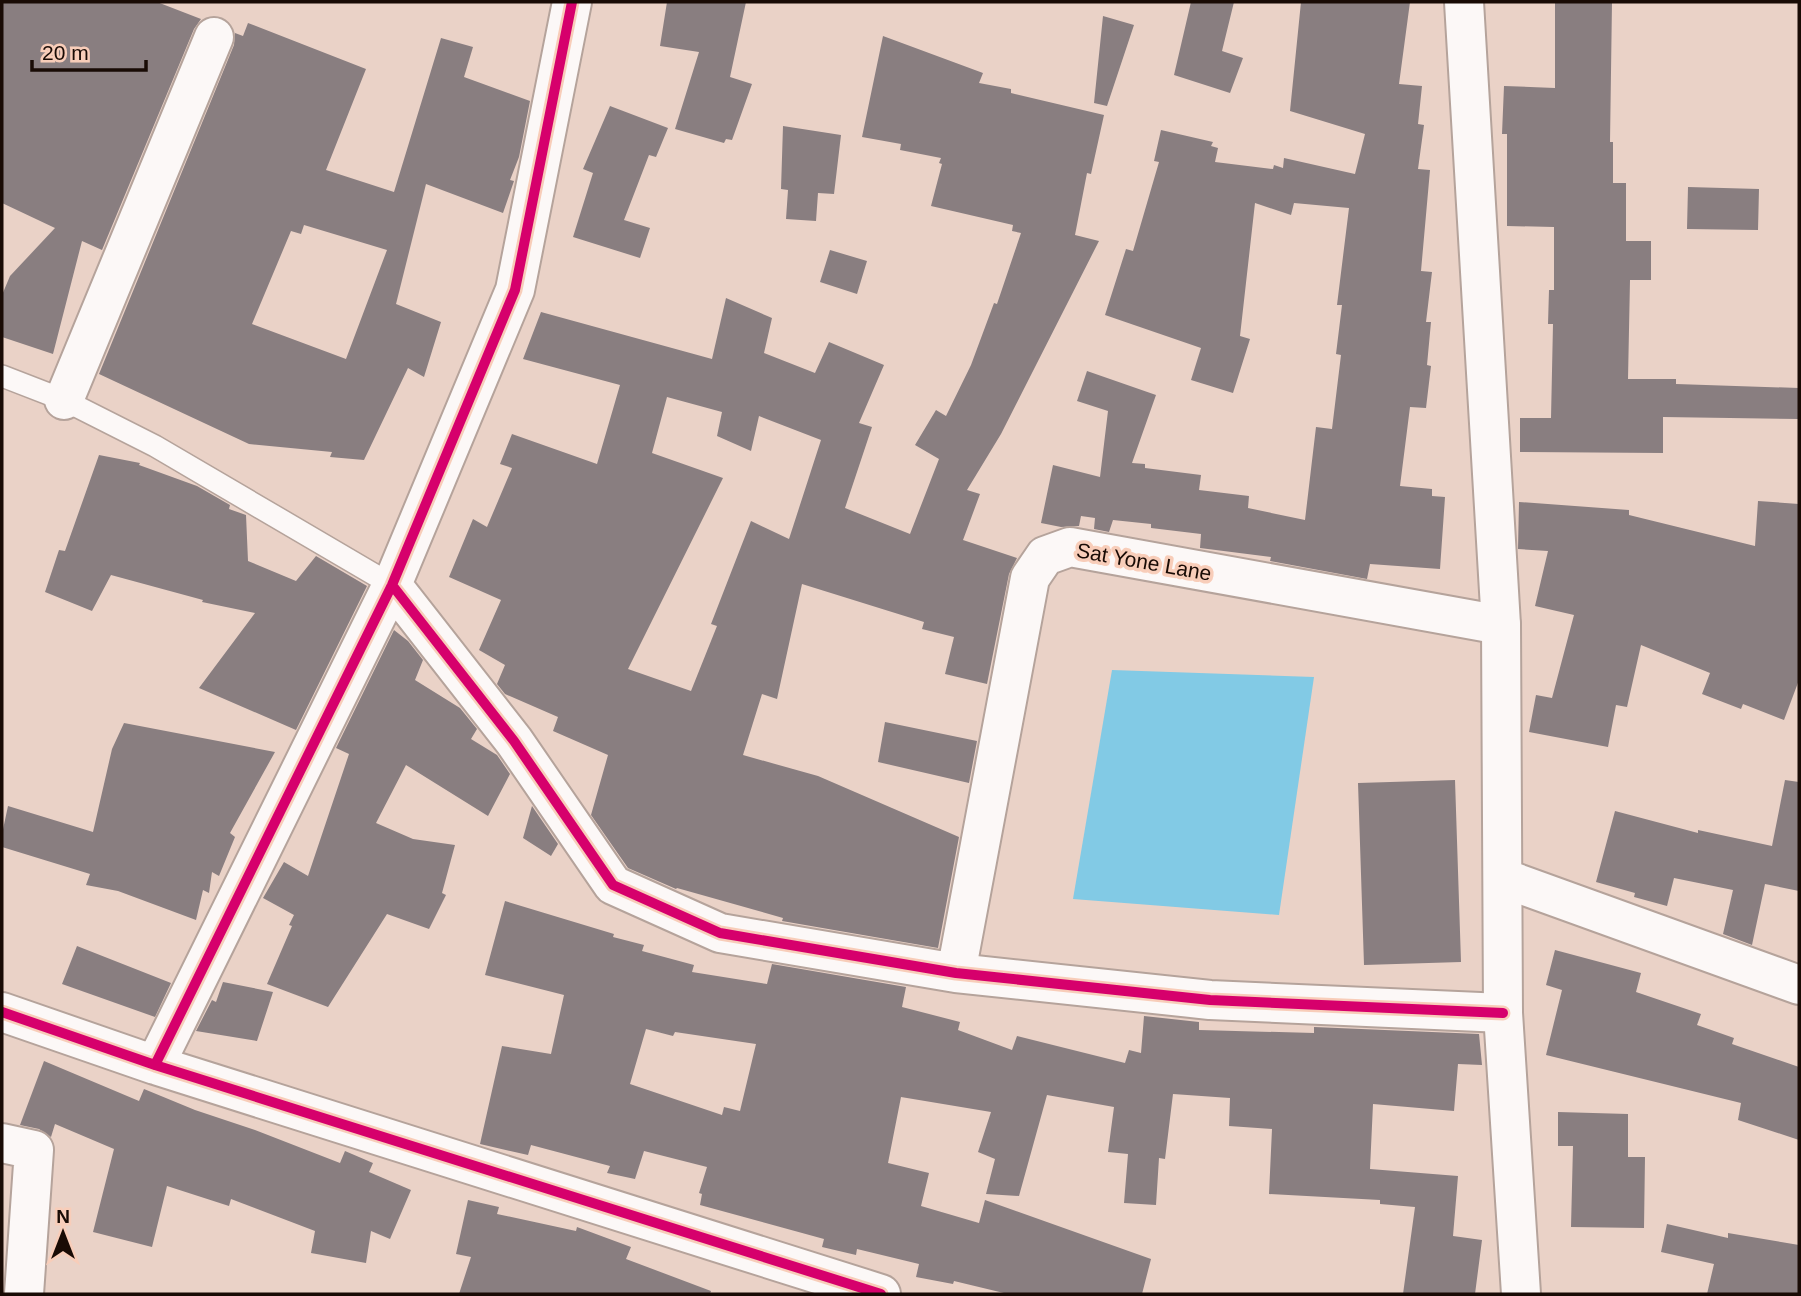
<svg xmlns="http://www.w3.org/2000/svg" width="1801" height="1296" font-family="Arial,sans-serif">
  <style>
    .water { fill: #82cae5 }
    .building { fill: #897e80; fill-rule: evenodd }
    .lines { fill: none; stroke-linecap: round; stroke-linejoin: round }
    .lane-casing { stroke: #b5a39b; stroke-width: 24 }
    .street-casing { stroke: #b5a39b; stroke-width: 42 }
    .primary-casing { stroke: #b5a39b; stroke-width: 42 }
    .lane { stroke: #fcf8f7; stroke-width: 21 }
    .street { stroke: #fcf8f7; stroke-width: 38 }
    .primary { stroke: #fcf8f7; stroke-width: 38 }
    .cycleway-casing { stroke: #f8cdb9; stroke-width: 15 }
    .cycleway { stroke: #d6006c; stroke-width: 10 }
    .labels { text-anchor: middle; stroke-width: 7; stroke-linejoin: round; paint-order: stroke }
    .street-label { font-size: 21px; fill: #190b05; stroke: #f8cdb9 }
  </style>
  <rect width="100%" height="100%" fill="#ead2c7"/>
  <!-- water -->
  <path class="water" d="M1112,670l202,7 -35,238 -206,-16z"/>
  <!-- building -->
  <path class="building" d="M2,2h155l44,17 -7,10 -92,221 -20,-9 -29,113 -51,-17v-42l8,-19 45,-48 -53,-25z
    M667,2h79l-16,75 22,7 -20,56 -6,-1 -2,4 -49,-14 24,-77 -39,-6z
    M1191,2h43l-12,49 21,7 -13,35 -56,-18z
    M1301,2h109l-11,82 23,2 -4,38 6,1 -6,44 12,1 -9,101 11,1 -6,50h5l-4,43 4,1 -5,42 -16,-1 -10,79 32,3v7l13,1 -5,72 -70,-5 -3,15 -97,-18 1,-4 -71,-9 1,-14 -50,-6v-4l-38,-4 -4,12 -15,-3 1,-11 -14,-2 -2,10 -18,1 -20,-4 12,-58 47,12 8,-66 -31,-10 10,-30 69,24 -24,68 13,1v4l56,7 -2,15 50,6 -1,12 57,12 11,-93 16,2 9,-74 -5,-1 6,-49h-5l12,-97 -55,-5 -3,12 -36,-12 -15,133 10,3 -17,54 -42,-13 10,-32 -96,-33 21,-66 7,2 26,-89 -5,-1 7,-31 52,12 -2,4 7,2 -3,14 58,7 1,-4 9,3 1,-10 71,16 10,-40 -75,-23z
    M1555,2h57l-2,140h3v41h13v58h25v39h-21l-2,99h48v5l123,4v31l-136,-2v36l-143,-1v-34h31l2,-94h-5l1,-34h5v-63l-47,-1v-92h-5l2,-48 51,2z
    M1103,16l31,9 -27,81 -13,-3z
    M248,23l118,46 -40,101 68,22 47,-154 32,9 -9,30 66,24 -11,56 -9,23 4,1 -11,32 -77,-29 -30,120 45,18 -17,55 -16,-9 -44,92 -34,-3 2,-5 -83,-8 -150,-70 135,-329 1,-12 8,3zM304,225l83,25 -41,109 -94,-35 39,-93 10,3z
    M883,36l100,37 -4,10 32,6v4l93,22 -13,59 -4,-1 -12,62 24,6 -98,193 -34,56 13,4 -17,46 54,18 -8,16 -22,110 -42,-10 9,-37 -32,-8 2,-7 -122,-38 -25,115 -15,-5 -19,61 75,21 141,61 -21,111 -156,-27 1,-3 -106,-30 -1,1 -48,-21 -37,-53 17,-60 -55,-24 5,-14 -53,-23 -8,-10 8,-19 -26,-15 22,-50 -52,-23 24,-58 14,8 25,-59 -12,-4 12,-30 85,30 23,-79 -97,-26 18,-47 171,47 14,-61 46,20 -8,35 51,20 14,-31 55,23 -25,58 13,4 -27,81 65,26 29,-75 -24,-14 21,-35 10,6 25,-51 23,-62 3,1 24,-71 -9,-2 1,-6 -82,-19 11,-42 -3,-1 2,-5 -41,-8 1,-6 -39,-7zM667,397l55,15 -5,24 34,15 8,-35 62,24 -32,99 -38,-18 -40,103 6,2 -26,65 -63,-22 95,-191 -71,-25z
    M610,106l58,22 -12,29 -7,-2 -25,65 26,8 -10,30 -67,-21 20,-64 -10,-4z
    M783,126l58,9 -7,59 -16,-1 -2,28 -30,-2 2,-29 -7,-1z
    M1688,187l71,2 -1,41 -71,-1z
    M830,250l37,11 -10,33 -37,-12z
    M99,455l41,8 -1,2 58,21 33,19 -1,4 17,6 2,46 48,20 20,-25 51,30 -71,144 -97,-42 56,-75 -53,-11 1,-2 -92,-25 -19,36 -47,-19 14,-42 6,1z
    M1758,501l41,3v176l-15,40 -41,-16 -2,5 -39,-15 8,-21 -69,-28 -14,62 -11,-2 -8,42 -79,-15 7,-37 16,3 22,-83 -39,-9 13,-55 -30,-2 1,-47 110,8v5l126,31z
    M394,630l14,11 15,19 -8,20 45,28 17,21 -6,10 26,16 13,19 -22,42 -82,-51 -30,58 37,16 42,6 -13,48 4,2 -17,34 -42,-15 -59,93 -61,-23 25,-58 -3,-1 5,-10 -31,-17 21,-36 24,14 41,-122 -13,-6z
    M885,722l92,19 -8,42 -91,-21z
    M124,723l151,29 -45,81 5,4 -16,39 -7,-4 -3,21 -6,-3 -7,30 -78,-29 -32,-6 4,-11 -88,-27v-13l6,-28 85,26 19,-83z
    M1455,780l6,182 -97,3 -6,-182z
    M1785,780l14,2v109l-34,-7 -13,61 -29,-11 10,-44 -59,-12 -7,28 -33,-9 1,-4 -39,-11 19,-71 83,22v-3l74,16z
    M532,806l26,38 -7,12 -28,-18z
    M505,901l109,33 -1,3 31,8 -2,6 52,14 -2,7 75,12 5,-20 134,23 -4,20 58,15 -2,8 54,20 5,-14 108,27 4,-13 12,3 3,-37 55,6v8l115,3v-6l165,7 3,31 -24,-1 -4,47 -81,-7 -3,65 88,7 -5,60 29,4 -7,54h-72l12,-87 -35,-3v-4l-111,-6 3,-65 -43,-3 1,-28 -57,-4 -8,65 -6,-1 -3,47 -32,-2 4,-49 -20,-2 6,-45 -67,-12 -28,101 -33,-2 9,-35 -17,-7 13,-40 -90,-15 -13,66 41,10 -8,33 58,17 6,-23 166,59 -9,35h-134l-54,-13 -1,3 -37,-7 3,-13 -62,-15 -1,6 -34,-8 2,-8 -124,-34 2,-11 -3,-1 8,-26 -63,-16 -9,28 -28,-6 3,-7 -79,-21 -3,10 -48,-11 22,-98 49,8 13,-59 -79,-20zM646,1029l27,7 2,-4 81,12 -16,67 -16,-4 -2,8 -92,-31z
    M77,946l94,37 -16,34 -93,-33z
    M1555,950l86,23 -5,19 65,22 -4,11 37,13 -2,6 67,23v73l-61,-20 3,-17 -195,-48 16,-65 -16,-5z
    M223,982l50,10 -16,49 -61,-10 16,-31 4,2z
    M44,1061l95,40 5,-12 51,21 60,20 85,33 5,-12 28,12 -4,9 42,18 -21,49 -19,-8 -5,32 -55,-10 4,-22 -84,-32 -2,7 -62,-20 -15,61 -59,-15 21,-83 -59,-25 -4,13 -12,-8 -19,-4z
    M1558,1112l70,2v43h17l-1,71 -73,-1 2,-81h-15z
    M468,1200l31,7 -2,7 79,17 1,-4 54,20 -5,12 85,32 -1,3h-251l12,-37 -15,-3z
    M1667,1224l61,14v-5l71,12v49h-92l7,-30 -53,-12z"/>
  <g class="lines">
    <defs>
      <path id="lane" d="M2,376l62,24 91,46 237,139"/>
      <path id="street" d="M64,400l150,-363
        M392,585l122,156 99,144 107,48 236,40 254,27 293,13
        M1503,878l296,107
        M956,973l74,-395 15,-22 25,-9 431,78
        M2,1012l153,53 726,229
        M155,1065l237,-480 123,-295 57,-288
        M2,1143l32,7 -10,144"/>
      <path id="primary" d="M1464,2l37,623 2,388 18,281"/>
    </defs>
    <!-- lane casing -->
    <use href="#lane" class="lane-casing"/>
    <!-- street casing -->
    <use href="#street" class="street-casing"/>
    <!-- primary casing -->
    <use href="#primary" class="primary-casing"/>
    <!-- lane -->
    <use href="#lane" class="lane"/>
    <!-- street -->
    <use href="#street" class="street"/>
    <!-- primary -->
    <use href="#primary" class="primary"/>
    <defs>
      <path id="cycleway" d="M392,585l122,156 99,144 107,48 236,40 254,27 293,13
        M2,1012l153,53 726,229
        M155,1065l237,-480 123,-295 57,-288"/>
    </defs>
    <!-- cycleway casing -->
    <use href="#cycleway" class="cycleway-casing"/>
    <!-- cycleway -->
    <use href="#cycleway" class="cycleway"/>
  </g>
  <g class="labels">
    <!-- street labels -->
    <g class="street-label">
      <text transform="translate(1144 562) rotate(10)" y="7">Sat Yone Lane</text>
    </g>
  </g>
  <!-- border -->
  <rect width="1801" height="1296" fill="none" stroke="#190b05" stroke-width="7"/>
  <!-- north arrow -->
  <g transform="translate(63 1233)" stroke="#f8cdb9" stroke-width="5" paint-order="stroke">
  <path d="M0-5L12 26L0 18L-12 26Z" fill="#190b05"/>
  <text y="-10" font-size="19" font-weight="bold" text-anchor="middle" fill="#190b05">N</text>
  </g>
  <!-- scale -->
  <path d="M32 60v10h114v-10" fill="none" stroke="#190b05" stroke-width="3.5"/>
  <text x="42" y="60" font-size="21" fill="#190b05" stroke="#f8cdb9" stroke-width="5" paint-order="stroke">20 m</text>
</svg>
